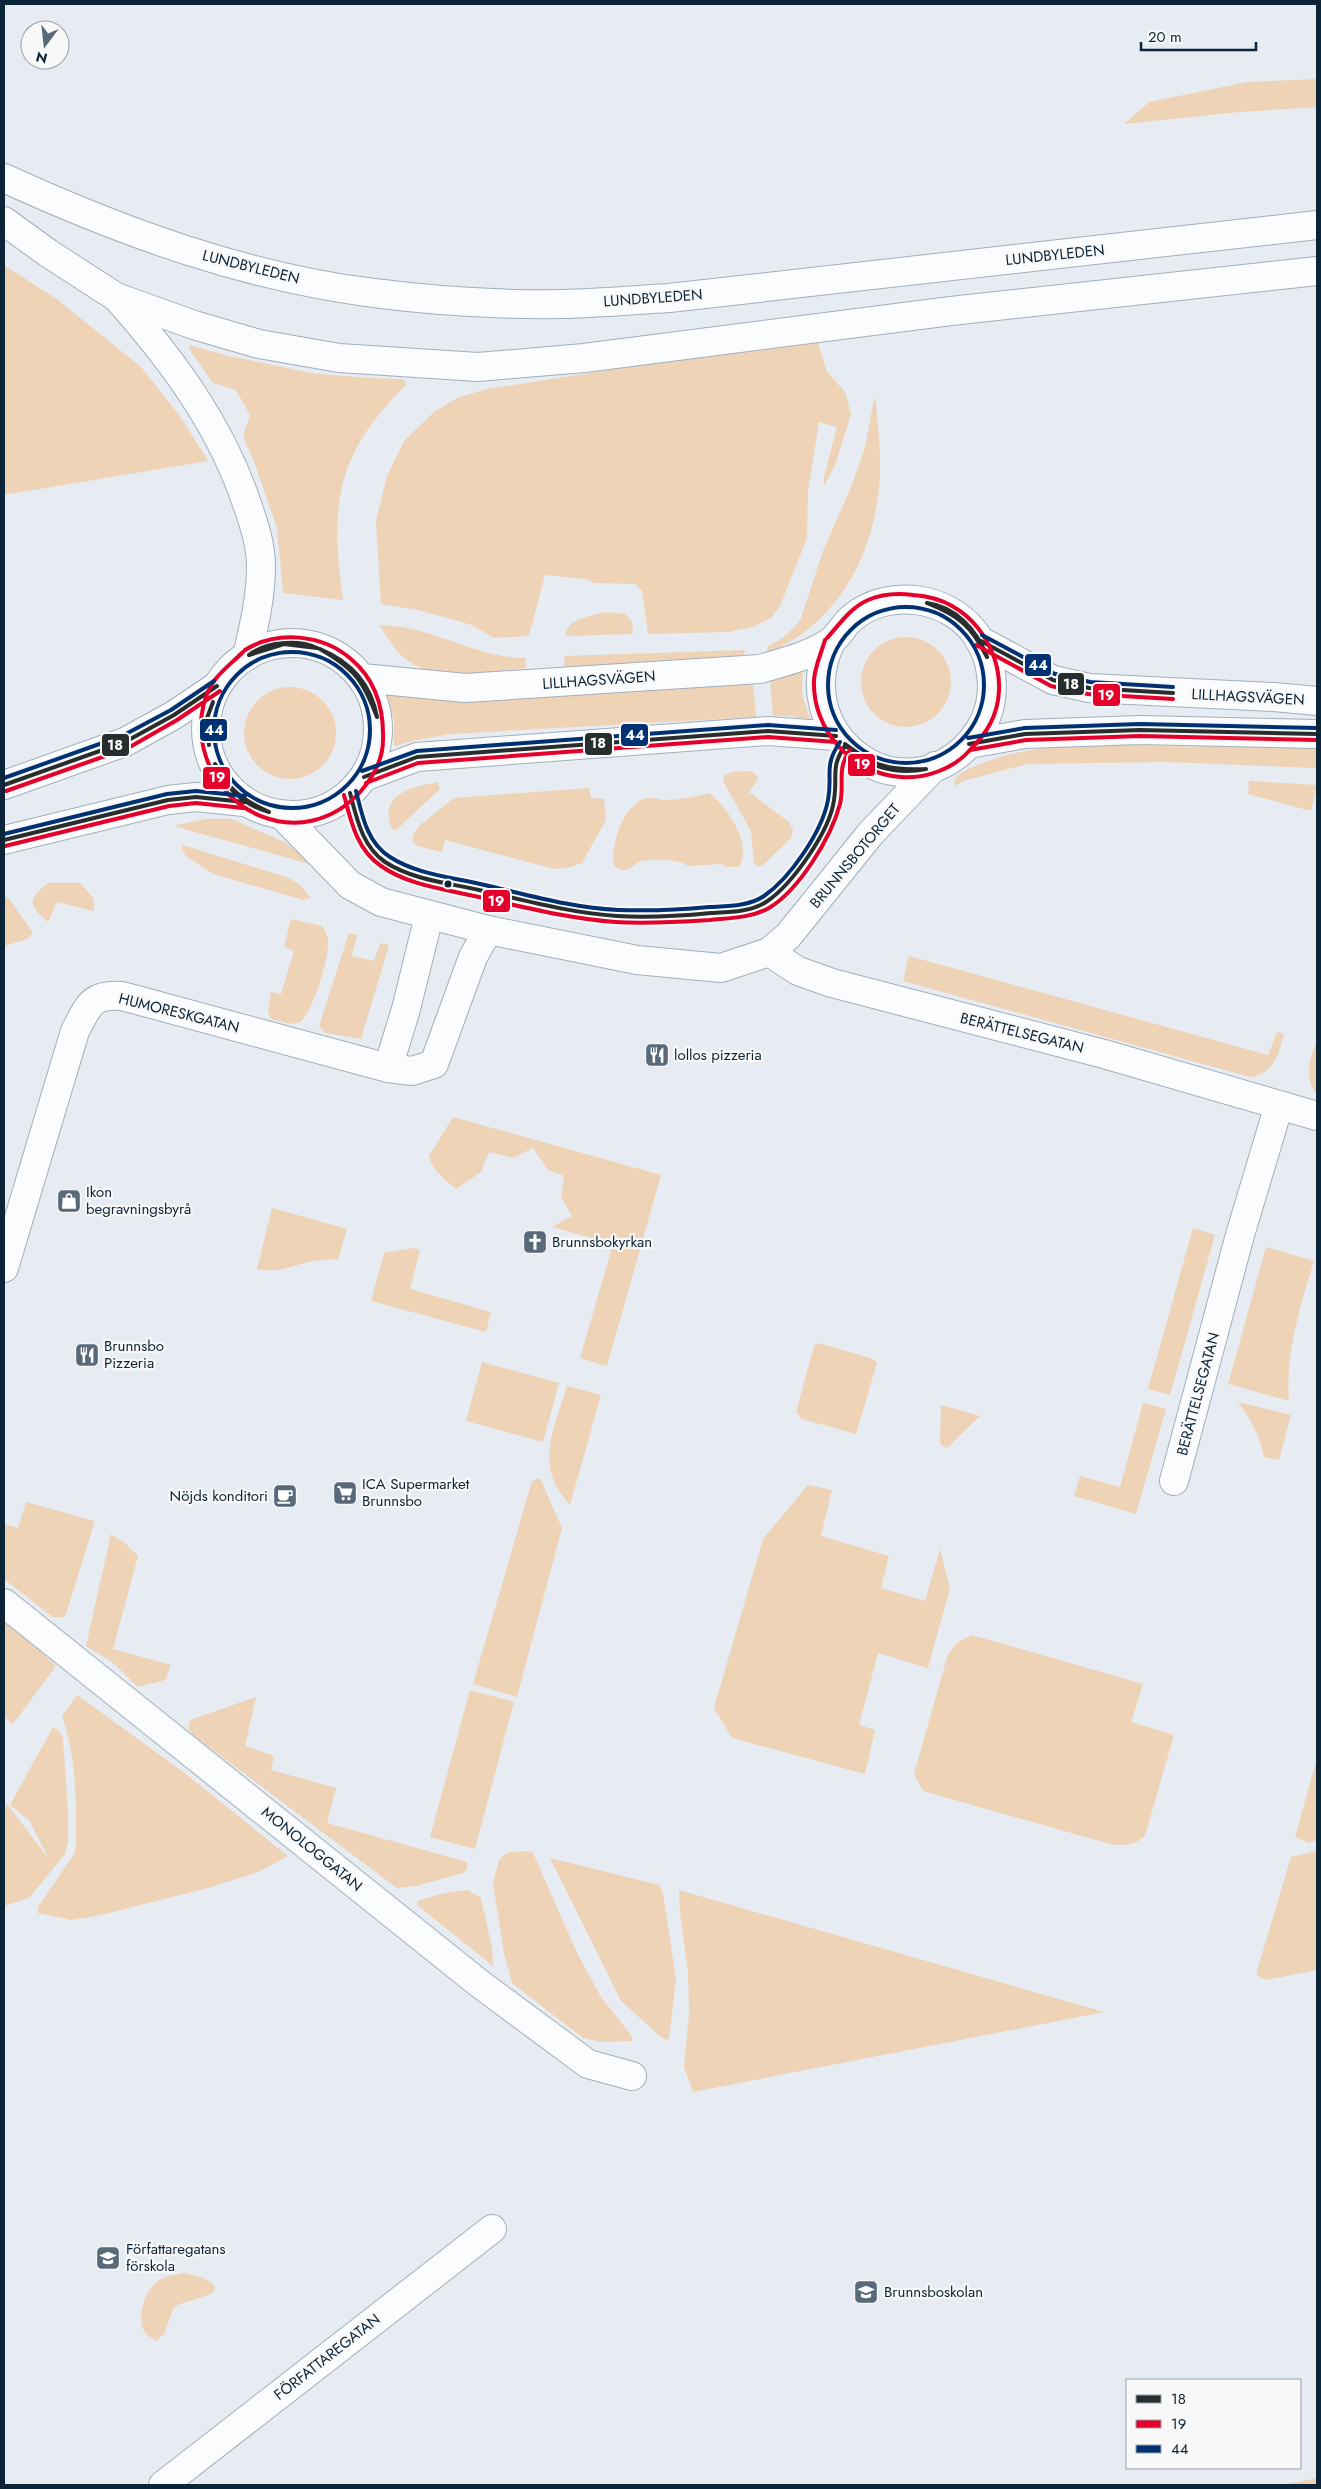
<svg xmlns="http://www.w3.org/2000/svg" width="1321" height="2489" font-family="Jost,sans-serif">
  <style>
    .green { fill: #eed3b7 }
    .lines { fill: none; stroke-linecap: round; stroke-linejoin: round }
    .minor-casing { stroke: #a1afbc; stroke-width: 30 }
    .major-casing { stroke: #a1afbc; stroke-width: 30 }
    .highway-casing { stroke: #a1afbc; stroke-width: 30 }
    .minor { stroke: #fbfcfd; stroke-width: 28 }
    .major { stroke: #fbfcfd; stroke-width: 28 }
    .highway { stroke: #fbfcfd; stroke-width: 28 }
    .bus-1-casing { stroke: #f8f8f8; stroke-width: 8 }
    .bus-2-casing { stroke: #f8f8f8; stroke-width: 8 }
    .bus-3-casing { stroke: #f8f8f8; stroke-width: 8 }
    .bus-1 { stroke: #282d2d; stroke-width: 4 }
    .bus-2 { stroke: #e4002b; stroke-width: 4 }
    .bus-3 { stroke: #003273; stroke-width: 4 }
    .bus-dot { fill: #0b2438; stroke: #f8f8f8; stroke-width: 2 }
    .labels { text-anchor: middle; stroke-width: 4.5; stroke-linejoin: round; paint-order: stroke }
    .street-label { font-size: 15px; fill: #0b2438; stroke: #f8f8f8 }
    .poi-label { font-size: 15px; fill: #0b2438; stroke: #f8f8f8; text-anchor: start }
    .line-badge { stroke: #f8f8f8; stroke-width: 2 }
    .badge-label { font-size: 14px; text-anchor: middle; font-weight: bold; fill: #fff }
  </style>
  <rect width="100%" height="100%" fill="#e6ecf2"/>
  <!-- green -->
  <path class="green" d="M1317,79v28l-77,5 -116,12 25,-22 99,-20z
    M4,265l54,35 83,67 39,49 28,45 -204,34z
    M818,343l9,29 18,20 6,23 -16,50 -11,21v-9l13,-50 -18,-5 -11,69 -1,47 -27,68 -9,12 -18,9 -25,5 -80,2 -6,-43 -7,-7 -42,-1 -6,-4 -42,-4 -16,61 -35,2 -22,-13 -54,-15 -37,-6 -5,-83 11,-45 17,-35 30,-29 25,-15 28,-8 155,-24z
    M189,345l36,10 86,18 58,5 31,1 5,2 1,4c-71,70 -76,119 -63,215l-60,-7 -6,-65 -22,-64 -12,-28 7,-21 -14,-25 -23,-7 -24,-34z
    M875,395c3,33 8,69 3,102 -9,68 -46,130 -111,156v-6c14,-7 26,-16 34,-29l22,-67 29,-66 13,-38z
    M605,612l20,2 7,7 1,13 -67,2c-1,-17 26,-20 39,-24z
    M379,625c55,1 95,33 147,33l-1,10c-40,4 -94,18 -126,-15 -7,-7 -13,-19 -20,-28z
    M861 682a45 45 0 1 1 90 0a45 45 0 1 1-90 0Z
    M745,650l-2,8 -8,2 -170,7 -1,-11z
    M803,667l-1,26 8,27 -21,-4h-16l-3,-36z
    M746,684l7,1 3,32 -306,17 -38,7 -16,5 -2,-1v-25l-7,-27 78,9z
    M244 733a46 46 0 1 1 92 0a46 46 0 1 1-92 0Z
    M1201,743l116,4v21l-152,-6 -137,2 -65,17 -7,5 -2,-4c4,-10 15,-13 24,-17 68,-28 146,-20 217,-18z
    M751,771l8,7 -10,14 40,30 4,8 -2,8 -29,28h-5l-3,-4 -3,-31 -28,-50 1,-5 8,-4z
    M1249,781l68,4 -6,26 -63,-17z
    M438,782l2,7 -45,42 -3,-2c-15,-35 21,-42 46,-47z
    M589,788l2,10 13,1 2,21 -24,43 -15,5 -13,1 -109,-29 -3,12 -24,-6 -6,-5 2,-8 6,-8 34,-27z
    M709,793c18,14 44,50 30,74h-12l-6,-3 -33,2c-8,-7 -39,-8 -50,-4 -4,3 -8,7 -13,8 -5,1 -7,-2 -11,-4 -4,-20 10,-65 34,-68 4,-1 10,2 15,2 15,0 32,-3 46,-7z
    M206,819h26l54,24 22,17 -2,3 -129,-36 -1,-2z
    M183,845l106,33 11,7 11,13 -8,2 -90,-26 -27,-18 -4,-6z
    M48,883h32l14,16v12l-37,-9 -9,20c-20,-18 -21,-22 0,-39z
    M4,895l6,5 23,33 -5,6 -24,7z
    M291,919l31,7c4,6 7,12 6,19 -1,19 -14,62 -27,77l-10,2 -20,-5 -3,-8 3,-19 10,2 13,-43 -10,-4z
    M349,933l8,2 -5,21 22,5 6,-18 9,2 -28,94 -36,-6 -6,-7z
    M909,956l359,99 9,-23 7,2c-6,22 -9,38 -34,43l-347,-96z
    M1317,1041v53c-14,-15 -7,-37 0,-53z
    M453,1117l208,58 -54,191 -27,-8 33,-114 -61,-17 20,-11 -11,-19 3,-21 -16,-6 -15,-22 -20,10 -24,-6 -8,20 -25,17c-10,-9 -25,-20 -27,-33z
    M272,1208l75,21 -9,31c-28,-5 -55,16 -81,9z
    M1193,1228l22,7 -45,160 -22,-6z
    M1266,1247l48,14c-14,47 -29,91 -25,140l-61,-17z
    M413,1248l7,2 -10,39 81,23 -5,20 -115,-31 13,-48z
    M819,1343l54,16 4,4 -21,71 -54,-15 -6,-7 18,-66z
    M482,1362l77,21 -16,59 -77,-21z
    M567,1386l34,9 -31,110c-37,-39 -16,-75 -3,-119z
    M1238,1402l53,13 -12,45 -15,-3c-4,-22 -14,-38 -26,-55z
    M1143,1403l23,6 -30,105 -62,-18 6,-20 40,11z
    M941,1405l39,11 -33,32 -6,-3 -1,-3z
    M540,1478l22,50 -45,169 -44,-13 59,-203z
    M808,1485l24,5 -11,46 68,20 -8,32 44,13 15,-52 10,39 -22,80 -50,-15 -19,72 16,5 -10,44 -133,-36 -18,-30 49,-169z
    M26,1502l69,19 -30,96h-12l-49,-38v-55l14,4z
    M111,1534l15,10 12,12 -25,93 58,16 -6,15 -27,7 -26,-25 -26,-16z
    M4,1615l52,51 -43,58 -9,-7z
    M972,1635l171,49 -12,38 43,13 -29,101c-12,10 -21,10 -35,8l-187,-53 -9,-17 34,-120 10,-12z
    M470,1690l44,12 -39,147 -45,-12z
    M77,1695l109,79 102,82 -30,16 -50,16 -107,27 -30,5 -33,-7v-6l36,-53 2,-8c0,-45 1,-87 -14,-130z
    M256,1697l-11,49 29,10 -3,14 65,18 -9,35 140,39v7l-4,4 -47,13 -19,2 -204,-153 -5,-7 2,-8z
    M53,1727l7,5 3,6 5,75v28l-3,13 -36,44 -25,8v-97l3,-5 42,55 -20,-39 -19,-15z
    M1317,1758v82l-8,3 -14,-6z
    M527,1851l6,2 45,102 23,42 30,38 2,6 -32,1 -18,-4 -71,-55 -8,-30 -11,-70 6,-23 4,-4 7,-4z
    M1317,1851v119l-51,10 -8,-4 -1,-5 34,-114z
    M550,1858l109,27 4,8 13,86 -7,61 -7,-2 -41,-37z
    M468,1890l13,8 11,50 1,18 -76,-61 1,-4 26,-8z
    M679,1890l425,122 -411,80 -9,-25 5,-53 -1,-42 -8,-59z
    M183,2273l21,5 10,7 1,5c-7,8 -29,10 -41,17l-10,27 -8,7c-4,-3 -9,-5 -12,-10 -8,-14 2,-45 17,-52 6,-4 15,-4 22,-6z
    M1317,2478v7h-36z"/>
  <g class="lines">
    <defs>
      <path id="minor" d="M4,785l121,-43 49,-27 43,-29
        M282,815l68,70 31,17 107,28 149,30 84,8 48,-16 19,-16 83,-103 64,-67
        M4,840l164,-40 28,-3 48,5
        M769,952l29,19 34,12 272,71 213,62
        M388,1068l18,-59 23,-93
        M4,1268l71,-237c14,-26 16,-37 47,-35l266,72 24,3 22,-7 39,-107 15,-27
        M1174,1481l66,-246 39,-130
        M4,1603l476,381 108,80 44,12
        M163,2485l329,-256"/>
      <path id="major" d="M979,640l74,40 36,8 185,9 43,4
        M206 729a86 86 0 1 1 172 0a86 86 0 1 1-172 0Z
        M362,678l103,10 295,-19c23,-7 50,-13 70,-27 9,-6 14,-18 23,-25 36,-29 94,-21 122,16 15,21 20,47 15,72 -4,17 -14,33 -27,45 -72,64 -175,-20 -132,-108
        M969,744l56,-10 115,-4 177,4
        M364,777l53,-20 351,-26 68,5"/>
      <path id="highway" d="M4,178c118,54 241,99 370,115 62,8 127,12 189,11 35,-1 71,-4 106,-6l648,-73
        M4,221l44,32 68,44 78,28 65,19 80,14 139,9 106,-9 367,-47 366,-40
        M119,300c54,61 102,126 128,204 7,20 14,41 14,62 0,31 -7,60 -14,90"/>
    </defs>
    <!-- minor casing -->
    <use href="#minor" class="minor-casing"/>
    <!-- major casing -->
    <use href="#major" class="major-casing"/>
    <!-- highway casing -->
    <use href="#highway" class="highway-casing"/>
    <!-- minor -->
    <use href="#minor" class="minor"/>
    <!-- major -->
    <use href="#major" class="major"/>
    <!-- highway -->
    <use href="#highway" class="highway"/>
    <defs>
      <path id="bus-1" d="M927,603c29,4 50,27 60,54
        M927,603c32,13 44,22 60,54
        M979,640l74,40 36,8 84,5
        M320,649c31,13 51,35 57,68
        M320,649c35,20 43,31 57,68
        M249,655c17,-13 48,-16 68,-7
        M249,655l35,-11 33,4
        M845,744c30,22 43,27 81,25
        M845,744c19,23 51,31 81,25
        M969,744l56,-10 115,-4 177,4
        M209,745l-2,-27 6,-16
        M209,745l-2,-27 6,-16
        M215,764c13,26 29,37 54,48
        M215,764c11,24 28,41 54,48
        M364,777l53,-20 351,-26 68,5
        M4,785l121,-43 49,-27 43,-29
        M350,793c7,26 12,53 35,69 28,18 63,21 94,28 45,10 91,23 138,26 31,2 63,0 94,-3 18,-1 39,-1 55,-11 26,-17 64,-71 68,-102 4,-24 -4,-33 11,-54
        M4,840l164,-40 28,-3 48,5"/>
      <path id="bus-2" d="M825,640c-4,14 -10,26 -11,40 -2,50 38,94 87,97 24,2 52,-8 68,-26 8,-8 16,-17 21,-27 22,-41 2,-96 -38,-118 -12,-7 -25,-10 -39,-11 -15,-2 -31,-1 -45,5 -18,8 -28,24 -41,38
        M976,645l75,41 37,8 85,5
        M243,652c-10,10 -21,18 -29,29 -10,14 -14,35 -13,51 7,83 103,123 160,59 12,-14 22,-32 22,-51 1,-32 -7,-60 -32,-81 -29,-25 -74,-29 -106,-9
        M970,750l56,-10 114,-4 177,4
        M366,783l52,-20 350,-26 68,5
        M6,791l122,-43 49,-28 43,-29
        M344,795c7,27 13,55 37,71 27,19 62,23 93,30 47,10 94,23 141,26 32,2 64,0 95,-2 19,-2 41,-2 59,-12 30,-18 62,-70 71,-104 5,-22 -4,-34 10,-54
        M5,846l164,-40 27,-3 47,5"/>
      <path id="bus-3" d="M828 685a78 78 0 1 1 156 0a78 78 0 1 1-156 0Z
        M982,635l73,39 35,8 83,5
        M214 730a78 78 0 1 1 156 0a78 78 0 1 1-156 0Z
        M968,738l57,-10 115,-4 177,4
        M362,771l55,-20 351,-26 68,5
        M4,778l118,-42 49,-26 43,-29
        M356,791c6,24 11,52 34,66 26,17 60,20 90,27 45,10 91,24 138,26 30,1 60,0 91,-3 17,-1 39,0 55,-11 26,-18 58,-64 64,-96 5,-26 -5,-33 12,-58
        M4,834l163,-40 29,-3 49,5"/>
    </defs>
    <!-- bus-1 casing -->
    <use href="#bus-1" class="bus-1-casing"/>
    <!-- bus-2 casing -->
    <use href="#bus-2" class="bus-2-casing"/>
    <!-- bus-3 casing -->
    <use href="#bus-3" class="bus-3-casing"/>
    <!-- bus-1 -->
    <use href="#bus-1" class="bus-1"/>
    <!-- bus-2 -->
    <use href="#bus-2" class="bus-2"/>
    <!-- bus-3 -->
    <use href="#bus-3" class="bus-3"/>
  </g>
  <!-- icons -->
  <defs>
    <symbol id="restaurant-square" viewBox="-11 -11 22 22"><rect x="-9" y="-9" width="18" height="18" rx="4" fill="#586a79" stroke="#f8f8f8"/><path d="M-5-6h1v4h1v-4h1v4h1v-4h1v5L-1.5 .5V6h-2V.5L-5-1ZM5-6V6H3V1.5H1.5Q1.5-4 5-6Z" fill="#fff"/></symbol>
    <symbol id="shop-square" viewBox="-11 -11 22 22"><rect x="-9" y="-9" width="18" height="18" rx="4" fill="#586a79" stroke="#f8f8f8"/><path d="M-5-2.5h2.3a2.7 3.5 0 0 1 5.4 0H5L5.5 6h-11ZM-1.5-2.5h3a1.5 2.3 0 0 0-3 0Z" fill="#fff"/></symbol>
    <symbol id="church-square" viewBox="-11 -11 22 22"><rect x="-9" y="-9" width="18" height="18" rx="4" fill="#586a79" stroke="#f8f8f8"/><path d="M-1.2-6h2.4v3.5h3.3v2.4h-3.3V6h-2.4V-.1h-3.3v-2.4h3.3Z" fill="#fff"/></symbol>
    <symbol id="supermarket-square" viewBox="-11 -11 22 22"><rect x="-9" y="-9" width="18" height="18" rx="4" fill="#586a79" stroke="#f8f8f8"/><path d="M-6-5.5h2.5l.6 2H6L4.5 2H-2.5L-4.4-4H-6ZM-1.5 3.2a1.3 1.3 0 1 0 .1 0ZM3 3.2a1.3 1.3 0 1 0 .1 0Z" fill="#fff"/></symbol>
    <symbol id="cafe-square" viewBox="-11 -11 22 22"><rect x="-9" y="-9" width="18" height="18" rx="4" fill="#586a79" stroke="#f8f8f8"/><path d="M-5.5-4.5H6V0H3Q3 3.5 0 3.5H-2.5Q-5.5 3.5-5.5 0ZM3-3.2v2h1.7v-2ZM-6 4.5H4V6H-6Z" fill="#fff"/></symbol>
    <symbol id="school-square" viewBox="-11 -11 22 22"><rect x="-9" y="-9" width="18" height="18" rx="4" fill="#586a79" stroke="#f8f8f8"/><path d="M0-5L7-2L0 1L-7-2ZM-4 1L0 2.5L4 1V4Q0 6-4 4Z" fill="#fff"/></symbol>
  </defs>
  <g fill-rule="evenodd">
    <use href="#restaurant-square" x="643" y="1041" width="28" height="28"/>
    <use href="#shop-square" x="55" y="1187" width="28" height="28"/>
    <use href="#church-square" x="521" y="1228" width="28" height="28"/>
    <use href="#restaurant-square" x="73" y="1341" width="28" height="28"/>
    <use href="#supermarket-square" x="331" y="1479" width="28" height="28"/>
    <use href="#cafe-square" x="271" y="1482" width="28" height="28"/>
    <use href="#school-square" x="94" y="2244" width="28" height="28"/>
    <use href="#school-square" x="852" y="2278" width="28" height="28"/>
  </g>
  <!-- markers -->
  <circle class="bus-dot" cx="448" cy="884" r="4.5"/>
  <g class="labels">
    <!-- street labels -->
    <g class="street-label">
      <text transform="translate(1055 255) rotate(-6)" y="5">LUNDBYLEDEN</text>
      <text transform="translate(251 267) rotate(14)" y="5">LUNDBYLEDEN</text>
      <text transform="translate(653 298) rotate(-4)" y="5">LUNDBYLEDEN</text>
      <text transform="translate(599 680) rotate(-4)" y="5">LILLHAGSVÄGEN</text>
      <text transform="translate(1248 697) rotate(3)" y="5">LILLHAGSVÄGEN</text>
      <text transform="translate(855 856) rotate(-50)" y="5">BRUNNSBOTORGET</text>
      <text transform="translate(179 1013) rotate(14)" y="5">HUMORESKGATAN</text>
      <text transform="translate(1022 1033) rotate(14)" y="5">BERÄTTELSEGATAN</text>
      <text transform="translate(1198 1394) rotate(-75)" y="5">BERÄTTELSEGATAN</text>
      <text transform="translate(312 1849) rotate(39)" y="5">MONOLOGGATAN</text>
      <text transform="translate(327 2357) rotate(-38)" y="5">FÖRFATTAREGATAN</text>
    </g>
    <!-- poi labels -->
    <g class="poi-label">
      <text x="674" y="1060">lollos pizzeria</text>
      <text x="86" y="1197">Ikon<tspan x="86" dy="17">begravningsbyrå</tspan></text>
      <text x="552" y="1247">Brunnsbokyrkan</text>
      <text x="104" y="1351">Brunnsbo<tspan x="104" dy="17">Pizzeria</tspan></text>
      <text x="362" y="1489">ICA Supermarket<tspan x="362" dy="17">Brunnsbo</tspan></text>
      <text x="268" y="1501" text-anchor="end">Nöjds konditori</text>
      <text x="126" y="2254">Författaregatans<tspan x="126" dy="17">förskola</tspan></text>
      <text x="884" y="2297">Brunnsboskolan</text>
    </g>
  </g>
  <g class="line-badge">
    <rect x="1024" y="653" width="28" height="24" rx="5" fill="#003273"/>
    <rect x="1057" y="672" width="28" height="24" rx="5" fill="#282d2d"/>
    <rect x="1092" y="683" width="29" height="24" rx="5" fill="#e4002b"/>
    <rect x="199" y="718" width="29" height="24" rx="5" fill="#003273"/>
    <rect x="620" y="723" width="29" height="24" rx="5" fill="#003273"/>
    <rect x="584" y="732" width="29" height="24" rx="5" fill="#282d2d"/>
    <rect x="101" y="733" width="29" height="24" rx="5" fill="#282d2d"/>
    <rect x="847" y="753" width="29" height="24" rx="5" fill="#e4002b"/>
    <rect x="202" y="766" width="29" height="24" rx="5" fill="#e4002b"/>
    <rect x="482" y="889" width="29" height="24" rx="5" fill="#e4002b"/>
  </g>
  <g class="badge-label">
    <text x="1038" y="670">44</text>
    <text x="1071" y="689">18</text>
    <text x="1106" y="700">19</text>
    <text x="214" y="735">44</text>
    <text x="635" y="740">44</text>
    <text x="598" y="748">18</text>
    <text x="115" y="750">18</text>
    <text x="862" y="769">19</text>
    <text x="217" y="782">19</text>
    <text x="496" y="906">19</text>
  </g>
  <!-- border -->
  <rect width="1321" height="2489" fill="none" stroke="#0b2438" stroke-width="10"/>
  <!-- legend -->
  <rect x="1126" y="2379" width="175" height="90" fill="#f8f8f8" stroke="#99a3ab"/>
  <rect x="1136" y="2395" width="25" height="8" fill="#282d2d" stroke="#99a3ab"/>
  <text x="1171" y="2404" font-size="15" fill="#0b2438">18</text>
  <rect x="1136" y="2420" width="25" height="8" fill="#e4002b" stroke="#99a3ab"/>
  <text x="1171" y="2429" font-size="15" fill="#0b2438">19</text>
  <rect x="1136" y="2445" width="25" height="8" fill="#003273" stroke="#99a3ab"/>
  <text x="1171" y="2454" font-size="15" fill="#0b2438">44</text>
  <!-- north arrow -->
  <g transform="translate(45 45) rotate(195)"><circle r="24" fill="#f8f8f8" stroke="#99a3ab"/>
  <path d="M0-4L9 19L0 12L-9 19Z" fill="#586a79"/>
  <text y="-8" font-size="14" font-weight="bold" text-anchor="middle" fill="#0b2438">N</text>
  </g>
  <!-- scale -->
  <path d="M1141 42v8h115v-8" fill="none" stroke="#0b2438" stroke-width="2.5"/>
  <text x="1148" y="42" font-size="15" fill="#0b2438" stroke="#f8f8f8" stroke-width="4" paint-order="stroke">20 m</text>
</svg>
